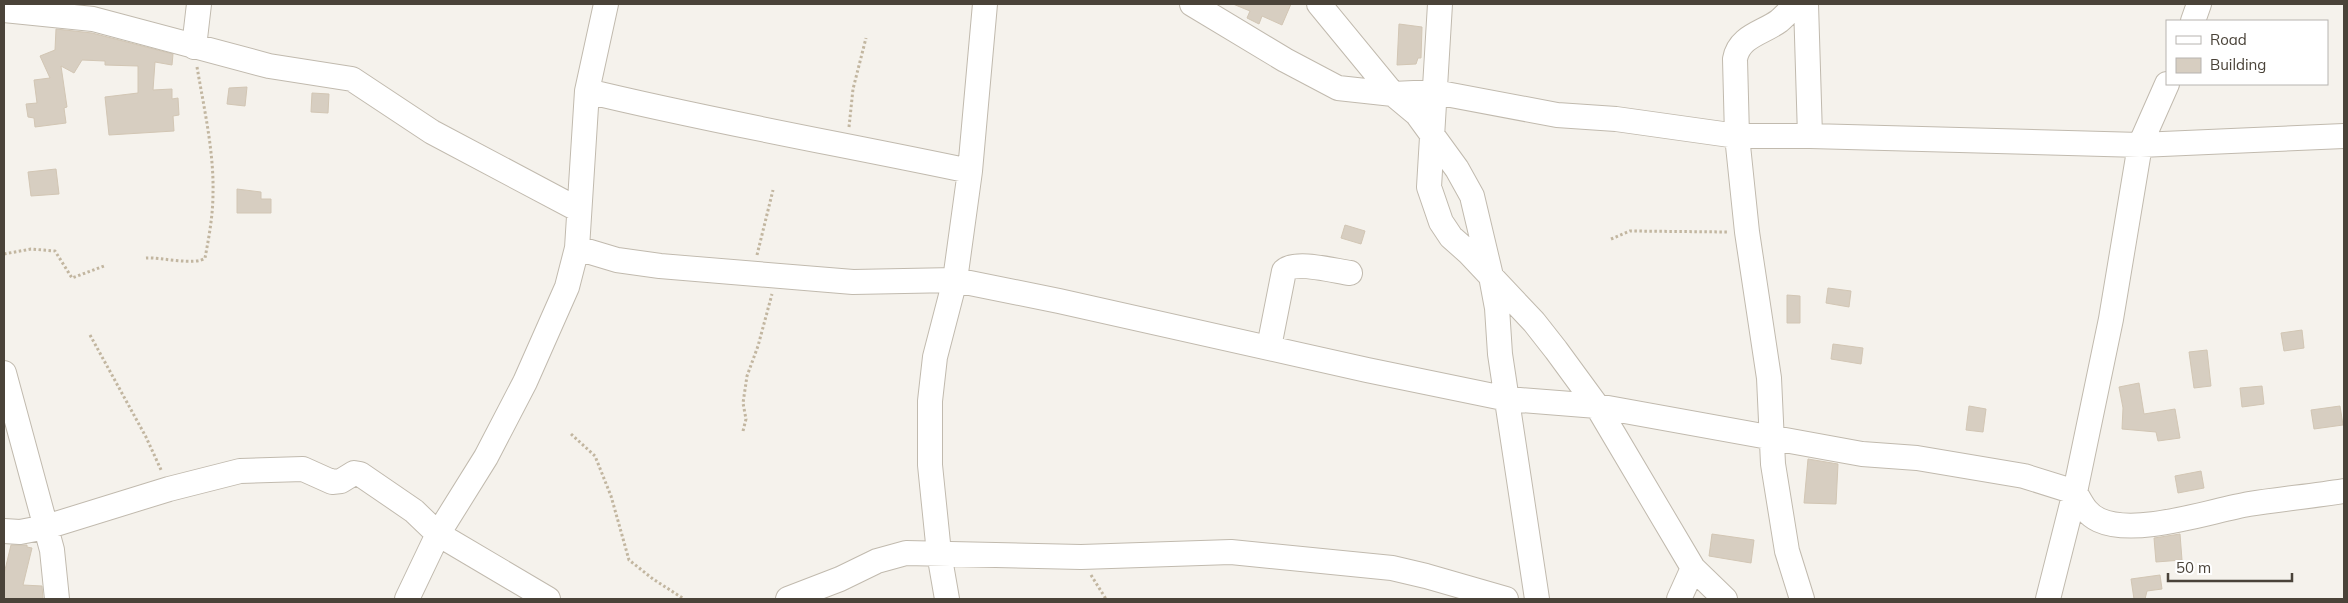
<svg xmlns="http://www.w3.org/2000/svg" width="2348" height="603" font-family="Mulish,sans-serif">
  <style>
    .building { fill: #d7cec1; stroke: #d2c6b4 }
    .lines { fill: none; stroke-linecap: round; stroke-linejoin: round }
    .minor-casing { stroke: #c1baae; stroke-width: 26 }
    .path { stroke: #c2b6a0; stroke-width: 3; stroke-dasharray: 2.5 2.5; stroke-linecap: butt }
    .minor { stroke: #fff; stroke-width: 24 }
  </style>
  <rect width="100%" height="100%" fill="#f5f2ec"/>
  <!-- building -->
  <path class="building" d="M1233,4h58l-9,21 -20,-9 -3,8 -12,-6 3,-7z
    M1399,24l23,3 -1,31h-3l-2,6 -19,1z
    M56,29l36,4 81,21 -1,11 -17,-3 -2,28 19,-1v10l6,-1 1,17 -6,1 1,15 -65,4 -4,-38 33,-4v-27l-33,-1v-4l-23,-1 -8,13 -13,-7 6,41 -3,1 2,15 -31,4 -1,-9 -6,-1 -2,-13 11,-1 -3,-23 16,-2 -10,-22 15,-6z
    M247,87l-2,19 -18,-2 2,-16z
    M312,93l17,1 -1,19 -17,-1z
    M56,169l3,25 -28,2 -3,-24z
    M237,189l24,3v7h10v14h-34z
    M1345,225l20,6 -4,13 -20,-6z
    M1828,288l23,3 -2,16 -23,-4z
    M1787,295l13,1v27h-13z
    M2302,330l2,18 -20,3 -3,-18z
    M1833,344l30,4 -2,16 -30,-5z
    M2207,350l4,36 -17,2 -5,-36z
    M2139,383l5,31 31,-5 5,29 -22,3 -2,-9 -34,-3 1,-21 -4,-21z
    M2262,386l2,18 -22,3 -2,-19z
    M1969,406l17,3 -3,23 -17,-2z
    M2340,406l3,19 -29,4 -3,-19z
    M1808,459l30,5 -2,40 -32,-1z
    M2201,471l3,17 -26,5 -3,-17z
    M1712,534l42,6 -3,23 -42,-7z
    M2180,534l2,26 -26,2 -2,-24z
    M11,545h16v2l5,1 -9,37 19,1 1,13h-39v-25z
    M2160,575l2,14 -15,2 -2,8h-11l-3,-20z"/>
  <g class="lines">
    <defs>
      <path id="minor" d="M1192,4l93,56 53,28 55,6 24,20 40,55 15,27 19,80 6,32 3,46 37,245
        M1319,4l74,90 42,-2 122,23 59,4 121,17h73l330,9 204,-9
        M1440,4l-11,183 12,35 10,15 18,16 65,69 22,28 41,56 96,162 32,31
        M1797,4c-6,5 -12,12 -18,17 -16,12 -40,15 -44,38l2,77 10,96 22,146 4,86 14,87 15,48
        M1806,4l4,132
        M4,10l89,9 176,47 83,13 80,53 147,78
        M2193,21l6,-17
        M194,47l5,-43
        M587,91c127,31 255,53 383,80
        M577,248l40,12 43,6 193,16 102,-2 104,21 308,69 141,29 89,7 265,48 55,4 107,18 51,16c7,12 11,22 24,28 37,17 110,-9 150,-16 32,-5 64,-8 95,-13
        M1269,347l15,-76c11,-11 51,0 66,2
        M4,373l48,177 5,49
        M4,531l16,1 26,-5 123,-38 71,-18 63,-2 29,13 9,-1 13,-8 6,1 54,37 24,23 110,65
        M407,599l31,-65 48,-77 39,-75 42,-95 10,-39 10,-157 19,-87
        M788,599l52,-20 37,-18 29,-8 175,4 150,-5 161,16 34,8 80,23
        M947,599l-8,-46 -9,-88v-64l5,-44 20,-77 15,-109 15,-167
        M1679,599l14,-31
        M2048,599l27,-107 36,-173 29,-174 27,-61"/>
    </defs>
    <!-- minor casing -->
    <use href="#minor" class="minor-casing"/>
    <!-- path -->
    <path class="path" d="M849,127l4,-38 13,-51
      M1611,239l19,-8 98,1
      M4,254l27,-5 24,2 17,27 32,-12
      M757,255l16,-65
      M146,258c14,-1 50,8 59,0 4,-21 8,-43 8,-65 1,-41 -9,-85 -16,-126
      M90,335l56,102 16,35
      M743,431l3,-12 -3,-16 4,-27 11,-30 14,-52
      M571,434l24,22 16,40 18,64 24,19 31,20
      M1091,575l15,24"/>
    <!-- minor -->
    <use href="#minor" class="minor"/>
  </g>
  <!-- border -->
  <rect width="2348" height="603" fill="none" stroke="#4a4339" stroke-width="10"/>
  <!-- legend -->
  <rect x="2166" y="20" width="162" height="65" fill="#ffffff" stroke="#b7b4b0"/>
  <rect x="2176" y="36" width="25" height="8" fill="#ffffff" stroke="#b7b4b0"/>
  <text x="2210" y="45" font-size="15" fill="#4a4339">Road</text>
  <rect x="2176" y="58" width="25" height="15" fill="#d7cec1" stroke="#b7b4b0"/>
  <text x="2210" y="70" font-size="15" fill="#4a4339">Building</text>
  <!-- scale -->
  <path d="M2168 573v8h124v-8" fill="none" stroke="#4a4339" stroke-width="2.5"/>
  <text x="2176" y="573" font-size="15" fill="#4a4339" stroke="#ffffff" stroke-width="4" paint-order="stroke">50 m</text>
</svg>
